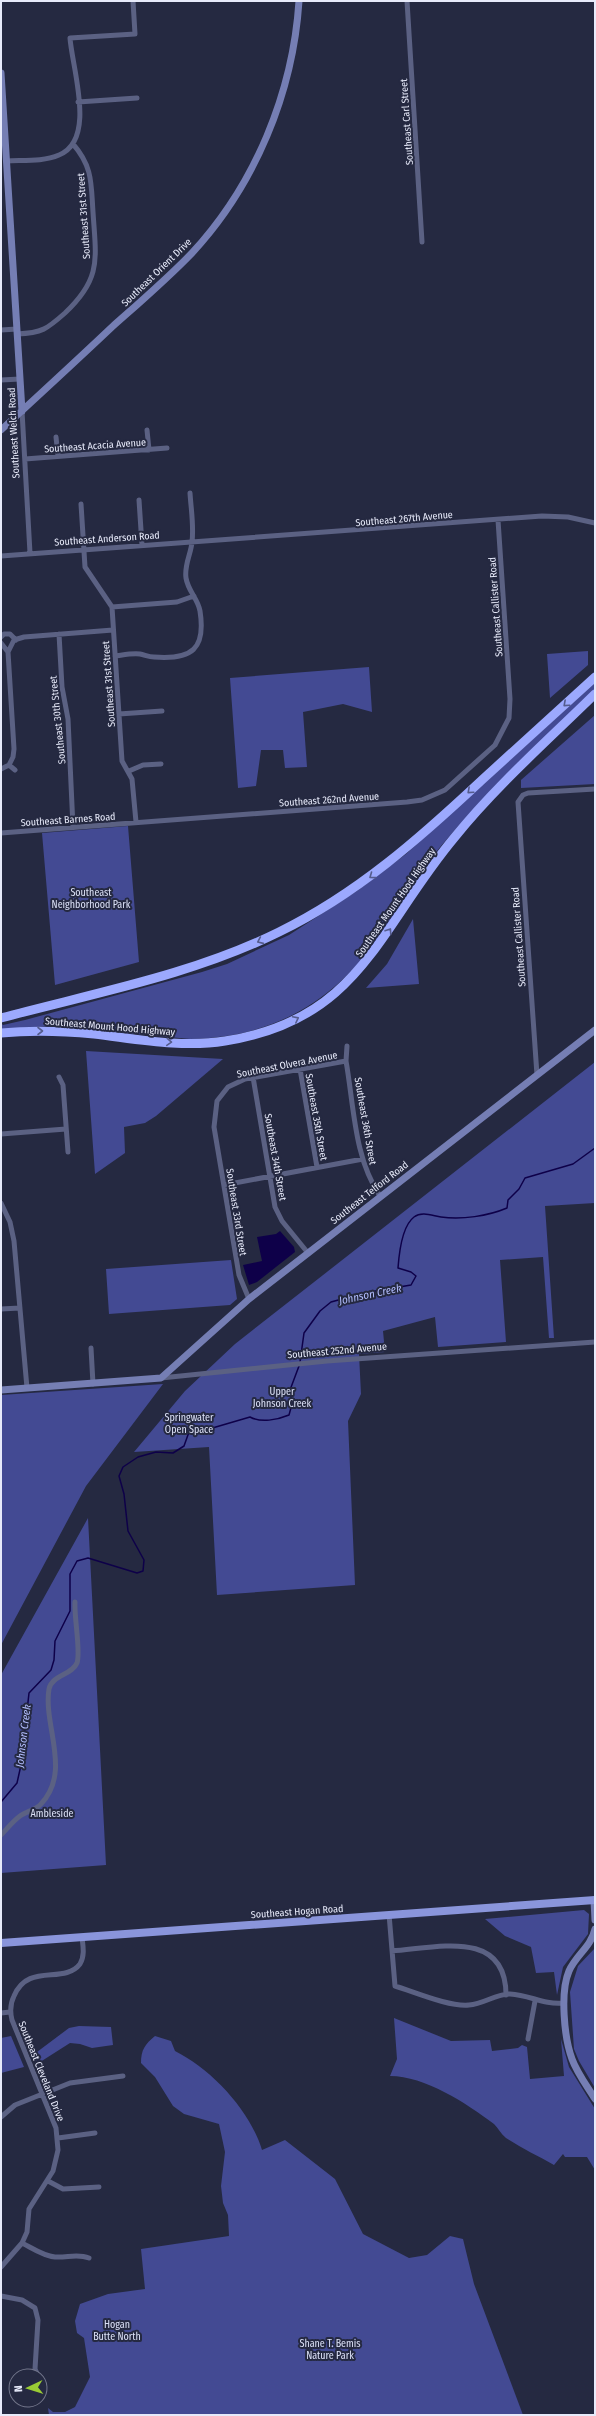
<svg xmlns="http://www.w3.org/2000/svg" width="596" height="2416" font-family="'Fira Sans Condensed',sans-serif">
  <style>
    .green { fill: #434a93 }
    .water { fill: #0e0049 }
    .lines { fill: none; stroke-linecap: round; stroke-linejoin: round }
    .stream { stroke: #0e0049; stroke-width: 1.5 }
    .street { stroke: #5b6183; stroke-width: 5 }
    .secondary { stroke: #757eb4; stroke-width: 7 }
    .primary { stroke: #8a95db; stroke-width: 8 }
    .highway { stroke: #9ca9fe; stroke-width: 9 }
    .oneway { stroke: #555c8d }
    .labels { text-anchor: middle; stroke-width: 4; stroke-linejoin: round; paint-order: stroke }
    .street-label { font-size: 10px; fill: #e7eafa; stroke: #252941 }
    .park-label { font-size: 10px; fill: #dce1f7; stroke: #252941 }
    .water-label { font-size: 11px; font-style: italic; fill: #b2bdfd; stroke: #252941 }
  </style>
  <rect width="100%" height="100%" fill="#252941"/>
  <!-- green -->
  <path class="green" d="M588,651v14l-38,33 -3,-44z
    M369,667l3,45 -29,-8 -40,8 4,55 -22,1 -2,-18h-22l-5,36 -18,2 -8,-110z
    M595,683v6c-53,50 -107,101 -154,157 -22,26 -38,57 -57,85 -49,70 -108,106 -194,108l-138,-13 -51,3v-6l2,2 22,-5 177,-48 25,-8 62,-29 68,-44 49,-37z
    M595,715v69l-74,4v-8z
    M128,826l11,136 -84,23 -13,-152z
    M413,919l6,65 -53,4 21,-24z
    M86,1051l137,8 -67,57 -11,7 -21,4 1,26 -30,21z
    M595,1062v141l-50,3 9,132h-5l-6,-81 -43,3 6,82 -68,5 -3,-30 -52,14 2,21 -26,2 2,40 -13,27 7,164 -138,10 -8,-148 -75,5 51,-61 50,-47z
    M231,1260l6,39 -7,6 -121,9 -3,-45z
    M163,1384l-77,102 -85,159v-250z
    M88,1518l18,347 -105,8v-198z
    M584,1910l5,4 -1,20 -25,33 -6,28 -3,-23 -18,1 -5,-26 -26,-11 -20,-17z
    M595,1948v140l-16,-27 -5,-12 -4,-57 8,-26z
    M394,2018l57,23 39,-1 2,11 26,-3 4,-3 5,2 3,32 34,-3 -3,-37 8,28 26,42v61l-8,-13h-22l-2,-3 -9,11c-16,-9 -33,-17 -48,-27 -5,-4 -8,-10 -12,-14 -28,-21 -69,-48 -104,-48l7,-17z
    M79,2026l32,1 2,18 -21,3 -12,-4 -10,-1 -33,21 -4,-9 36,-27z
    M11,2036l13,31 -23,6v-35z
    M155,2036l16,5 4,10c36,18 75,59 87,99l23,-10 50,39 28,55 46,24 18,-3 23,-19 13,3 11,45 49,131h-474l-1,-7 5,4h12l10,-5 15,-30 -6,-39 -7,-5 -2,-12 5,-17 28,-10 37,-5 -4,-40 88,-13 -1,-21 -5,-12 -2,-17 4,-34 -6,-28 -35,-10 -11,-8 -18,-29 -14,-14c0,-13 4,-19 14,-27z"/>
  <!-- water -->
  <path class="water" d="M280,1231l14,16 1,5 -38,30 -8,3 -6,-20 19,-4 -5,-24 19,-3z"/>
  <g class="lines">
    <!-- stream -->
    <path class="stream" d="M300,1362l4,-29 16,-22 11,-9 33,-9 47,-8 5,-9 -5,-4 -13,-4c1,-14 4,-42 16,-51 8,-6 19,-1 27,0 21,3 47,-1 66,-9l1,-8 11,-11 6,-11 48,-14 22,-16
      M1,1802l16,-19 4,-18 8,-72 22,-23 3,-10 1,-19 15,-30v-37l7,-13 11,-3 49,15 6,-2 1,-11 -16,-29 -4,-37 -5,-18 4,-9 15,-10 18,-5 17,1 11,-7 5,-14 20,-3 41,-12c11,6 27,3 39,-2l3,-11 -2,-14 9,-24"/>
    <!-- street -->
    <path class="street" d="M407,1l15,241
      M78,102l59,-4
      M6,161c17,-1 37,1 53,-6 38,-15 13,-87 11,-117l65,-4 -2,-33
      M1,330l16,-1
      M17,334c25,-1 30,-5 48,-21 37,-35 31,-54 28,-101 -2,-28 0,-45 -20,-68
      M1,380l19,-1
      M22,411l8,142
      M147,430l2,20
      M56,437l2,19
      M25,459l142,-11
      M139,500l3,45
      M81,504l4,63 27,40 10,154 10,18 4,43
      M1,556l541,-40 26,1 27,6
      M112,607l65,-5 17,-6
      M59,634l3,53 6,32 5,108
      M1,637l3,-3h6l6,6
      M1,643l7,9
      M115,656c8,-1 17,-3 25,-2 5,1 9,3 14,3 38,3 52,-8 46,-46 -2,-12 -12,-20 -14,-33 -2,-13 5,-24 6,-36 2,-16 -1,-33 -2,-49
      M119,714l43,-3
      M9,765l4,-8 1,-8 -6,-97 6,-12 10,-3 89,-7
      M9,765l6,5
      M1,769l8,-4
      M129,771l14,-6 18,-1
      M1,833l406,-31 15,-2 23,-10 50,-45 14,-27 1,-19 -12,-179
      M347,1046l-1,15c8,45 8,97 34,135
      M300,1069l17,98
      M537,1075l-19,-273 5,-7 5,-2 67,-4
      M59,1077l4,8 5,67
      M253,1077l22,130 7,14 26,32
      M1,1134l65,-5
      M224,1185l139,-26
      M1,1203l9,19 4,19 13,147
      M249,1299l-10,-24 -25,-148 3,-26 11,-14 17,-8 101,-18
      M1,1309l19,-1
      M91,1348l2,36
      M161,1378l166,-17 268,-19
      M1,1835c6,-6 12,-14 19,-19 7,-5 16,-6 21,-12 31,-33 2,-78 8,-115 3,-14 23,-14 28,-26 4,-11 -3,-45 -2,-61
      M389,1914l6,72c20,6 54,21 74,19 15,-1 26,-11 41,-11 21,1 32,11 54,9
      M392,1951c44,-3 114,-23 114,44
      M1,2013l9,-1
      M528,2039l7,-38
      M1,2117l14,-12 55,-22 53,-7
      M58,2138l37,-5
      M48,2181l15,8 36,-2
      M22,2243c10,5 21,13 33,14 12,1 22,-4 34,1
      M1,2267l21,-24 5,-11 2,-23 24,-38 5,-21 -2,-22 -44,-108c-2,-8 -2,-16 2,-24 14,-34 50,-11 66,-32 5,-8 3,-18 2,-27
      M1,2296l21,4 13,8 3,12 -3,49 3,7"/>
    <!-- secondary -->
    <path class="secondary" d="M1,73l21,338
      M1,430c37,-34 74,-68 111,-103 27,-24 55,-48 80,-74 63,-68 101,-160 107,-252
      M1,1390l160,-12 88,-79 346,-269
      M594,1900l1,20
      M595,1929c-4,18 -19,26 -26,42 -9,21 -5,66 3,88 5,14 15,27 23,40"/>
    <!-- primary -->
    <path class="primary" d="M1,1943l594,-43"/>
    <!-- highway -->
    <path class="highway" d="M1,1018c93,-25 191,-43 278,-86 78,-38 141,-94 204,-153 37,-34 75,-68 112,-102
      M1,1033c31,-3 62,-2 93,1 43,5 88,14 131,7 135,-21 153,-112 229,-203 42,-52 93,-97 141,-144"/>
  </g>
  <!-- one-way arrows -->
  <defs><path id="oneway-chevron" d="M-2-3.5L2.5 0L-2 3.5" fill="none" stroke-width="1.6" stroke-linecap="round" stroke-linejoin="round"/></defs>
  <g class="oneway">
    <use href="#oneway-chevron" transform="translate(566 704) rotate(138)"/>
    <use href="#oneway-chevron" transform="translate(470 791) rotate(138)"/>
    <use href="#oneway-chevron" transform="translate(372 876) rotate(144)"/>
    <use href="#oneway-chevron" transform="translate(389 931) rotate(-56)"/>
    <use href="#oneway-chevron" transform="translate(260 941) rotate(156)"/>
    <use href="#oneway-chevron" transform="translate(296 1019) rotate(-27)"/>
    <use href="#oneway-chevron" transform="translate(40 1031)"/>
    <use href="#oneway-chevron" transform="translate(169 1042) rotate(4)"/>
  </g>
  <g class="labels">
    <!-- street labels -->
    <g class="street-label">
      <text transform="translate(406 122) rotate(-94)" y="4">Southeast Carl Street</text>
      <text transform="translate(83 216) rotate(-94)" y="4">Southeast 31st Street</text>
      <text transform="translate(156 272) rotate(-44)" y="4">Southeast Orient Drive</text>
      <text transform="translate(13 433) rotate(-93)" y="4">Southeast Welch Road</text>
      <text transform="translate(95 445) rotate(-4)" y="4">Southeast Acacia Avenue</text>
      <text transform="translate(404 518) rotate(-5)" y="4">Southeast 267th Avenue</text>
      <text transform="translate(107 538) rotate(-4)" y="4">Southeast Anderson Road</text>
      <text transform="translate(495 607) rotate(-94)" y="4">Southeast Callister Road</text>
      <text transform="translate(108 684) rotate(-94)" y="4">Southeast 31st Street</text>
      <text transform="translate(57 720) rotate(-96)" y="4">Southeast 30th Street</text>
      <text transform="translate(329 799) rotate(-4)" y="4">Southeast 262nd Avenue</text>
      <text transform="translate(68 819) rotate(-4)" y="4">Southeast Barnes Road</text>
      <text transform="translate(395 902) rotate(-55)" y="4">Southeast Mount Hood Highway</text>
      <text transform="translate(518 937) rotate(-94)" y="4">Southeast Callister Road</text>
      <text transform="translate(110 1026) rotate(5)" y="4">Southeast Mount Hood Highway</text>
      <text transform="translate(287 1064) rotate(-11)" y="4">Southeast Olvera Avenue</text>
      <text transform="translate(317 1117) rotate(80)" y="4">Southeast 35th Street</text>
      <text transform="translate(366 1121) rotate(80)" y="4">Southeast 36th Street</text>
      <text transform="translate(276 1157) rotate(80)" y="4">Southeast 34th Street</text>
      <text transform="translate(369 1192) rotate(-38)" y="4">Southeast Telford Road</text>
      <text transform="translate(237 1212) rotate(81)" y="4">Southeast 33rd Street</text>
      <text transform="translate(337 1350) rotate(-5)" y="4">Southeast 252nd Avenue</text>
      <text transform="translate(297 1911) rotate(-4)" y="4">Southeast Hogan Road</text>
      <text transform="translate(42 2071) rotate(68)" y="4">Southeast Cleveland Drive</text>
    </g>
    <!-- park labels -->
    <g class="park-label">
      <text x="91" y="896">Southeast<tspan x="91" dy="12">Neighborhood Park</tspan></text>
      <text x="282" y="1395">Upper<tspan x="282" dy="12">Johnson Creek</tspan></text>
      <text x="189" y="1421">Springwater<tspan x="189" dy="12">Open Space</tspan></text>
      <text x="52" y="1817">Ambleside</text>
      <text x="117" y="2328">Hogan<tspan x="117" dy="12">Butte North</tspan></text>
      <text x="330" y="2347">Shane T. Bemis<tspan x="330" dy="12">Nature Park</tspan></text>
    </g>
    <!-- water labels -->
    <g class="water-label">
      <text transform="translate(370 1294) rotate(-12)" y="4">Johnson Creek</text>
      <text transform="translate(23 1736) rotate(-83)" y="4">Johnson Creek</text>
    </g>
  </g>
  <!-- border -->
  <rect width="596" height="2416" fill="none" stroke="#e7eafa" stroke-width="4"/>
  <!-- north arrow -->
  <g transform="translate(28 2388) rotate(266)"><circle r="19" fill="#252941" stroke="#73768b"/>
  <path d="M0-3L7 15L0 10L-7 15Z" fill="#9acb35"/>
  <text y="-6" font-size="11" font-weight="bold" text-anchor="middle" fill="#e7eafa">N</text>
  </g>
</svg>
